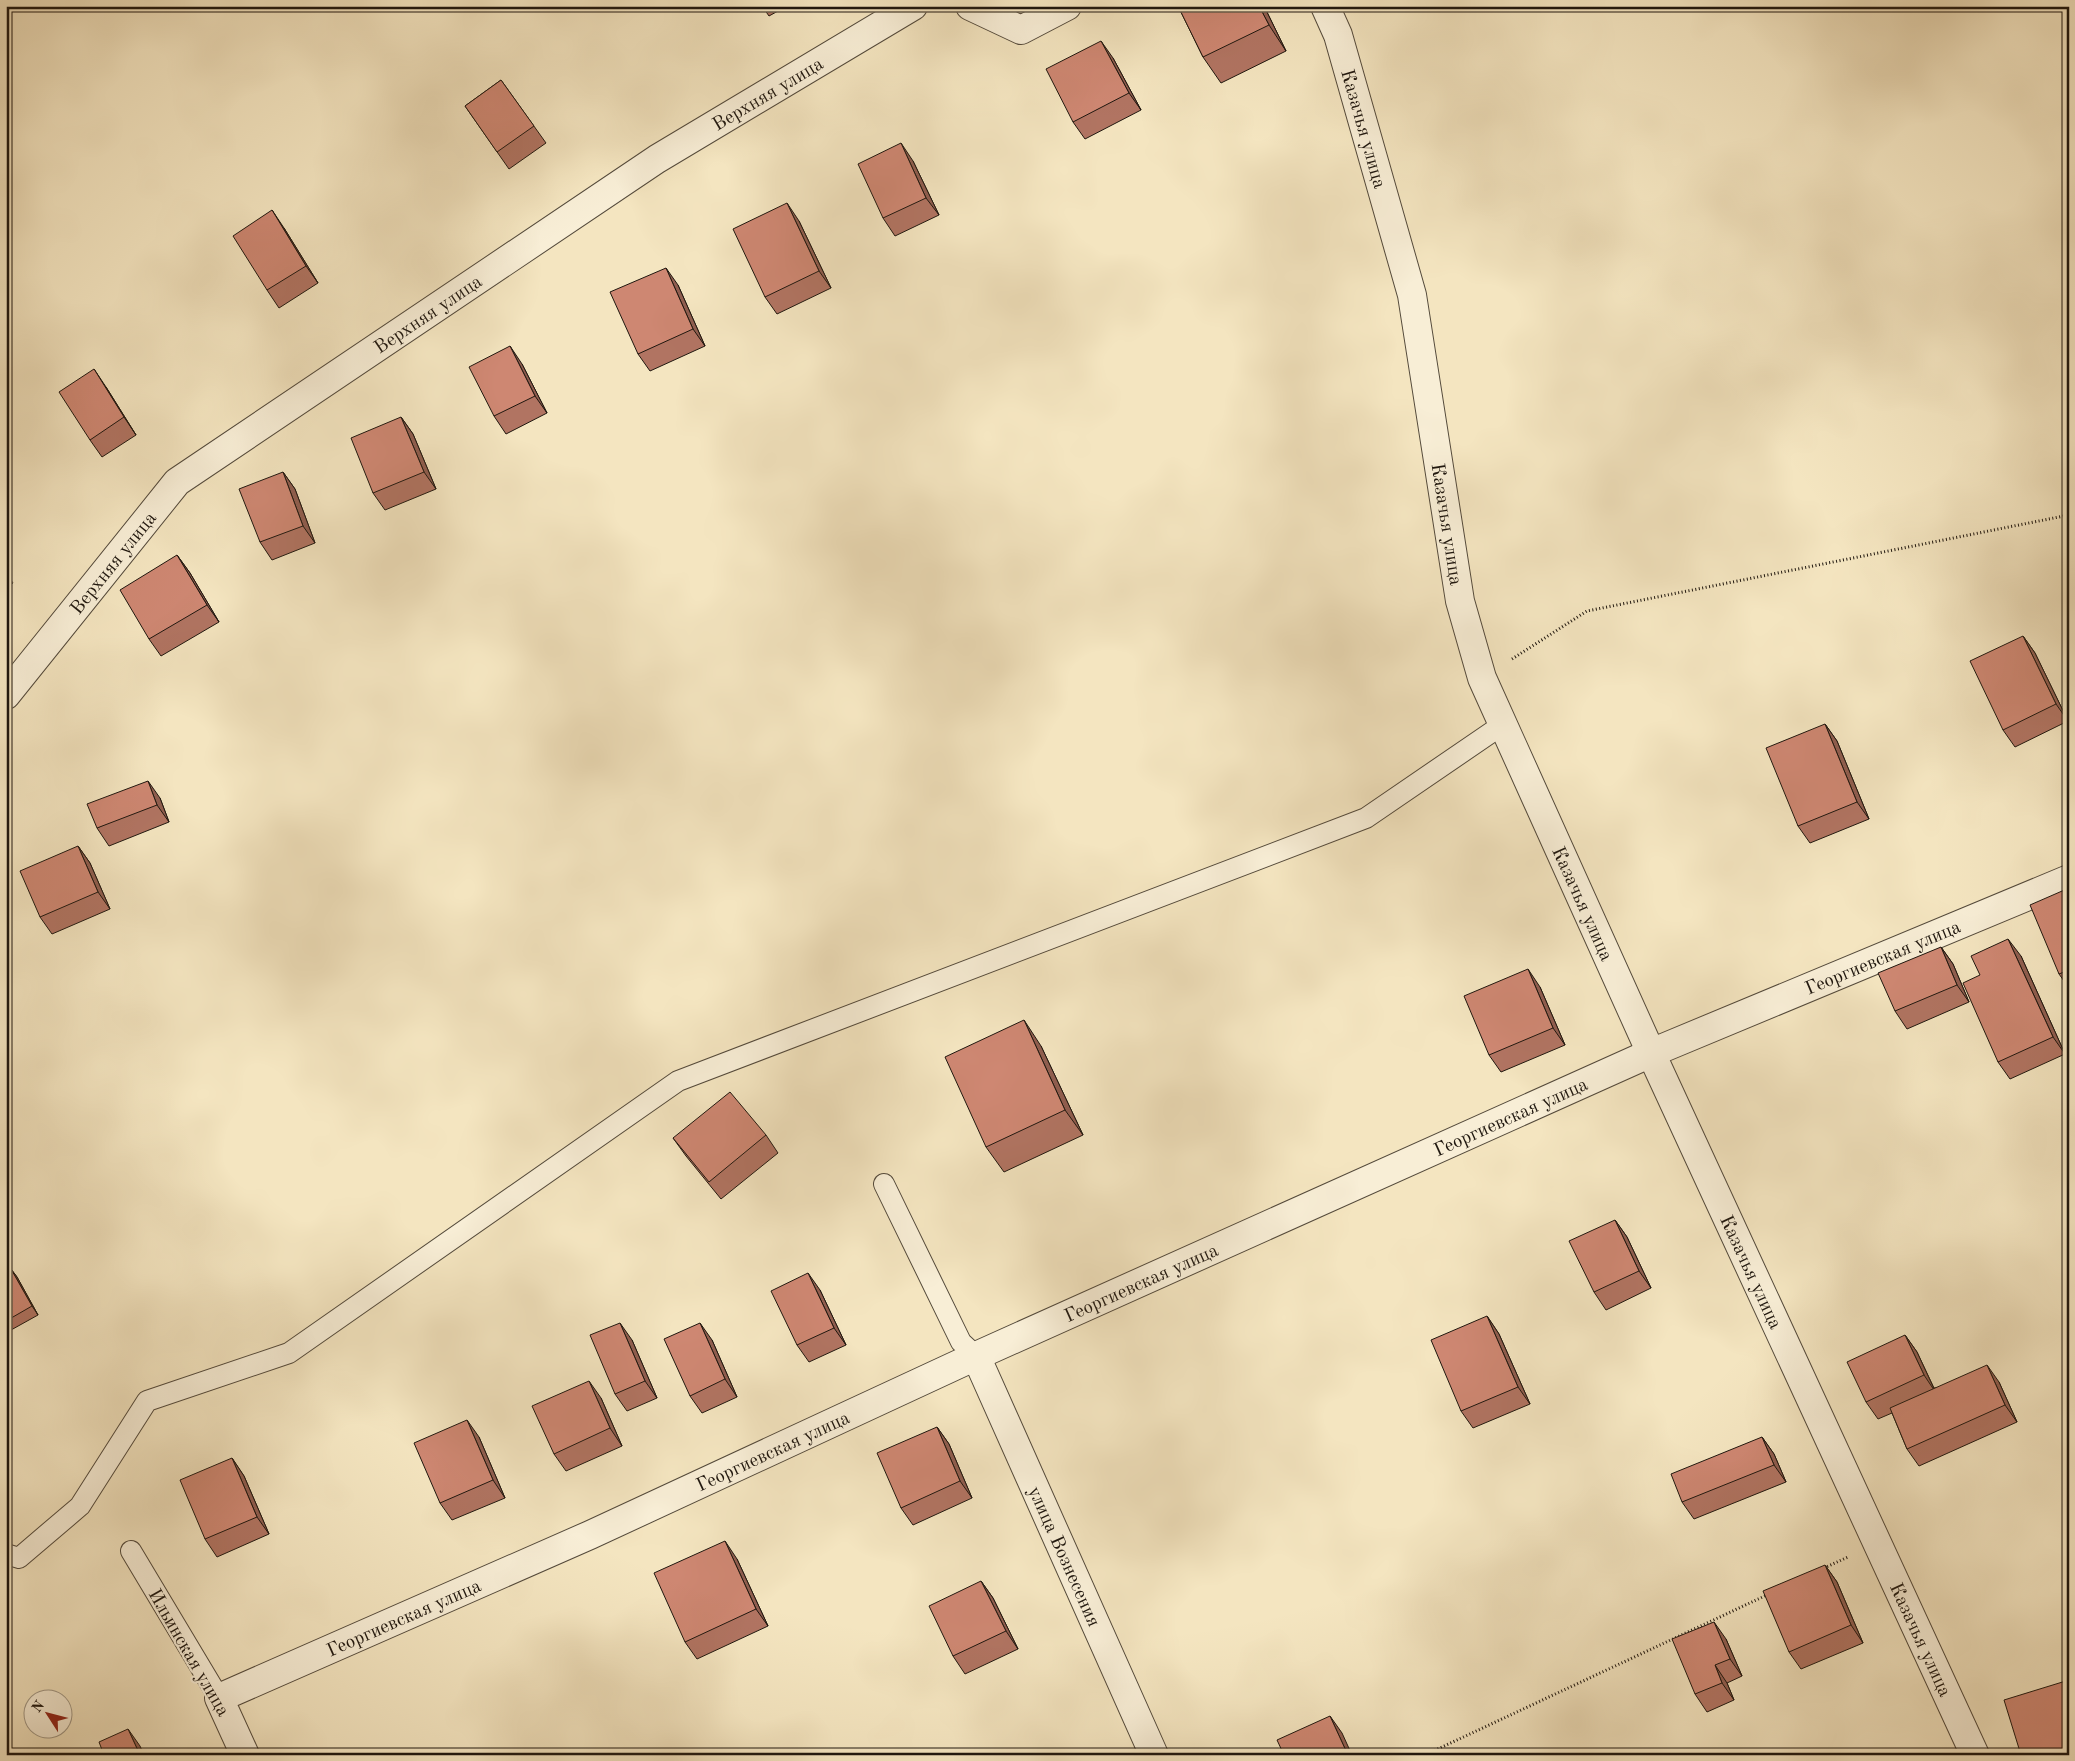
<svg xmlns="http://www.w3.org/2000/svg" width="2075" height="1761" font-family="'Old Standard TT',serif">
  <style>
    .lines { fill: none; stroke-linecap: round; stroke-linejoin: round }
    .service-casing { stroke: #544a3b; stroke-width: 22 }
    .minor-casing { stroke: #544a3b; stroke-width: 30 }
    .path { stroke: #1f170f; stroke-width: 3; stroke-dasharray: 1 2.5; stroke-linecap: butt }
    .service { stroke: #f8eed6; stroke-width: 20 }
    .minor { stroke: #f8eed6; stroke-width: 28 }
    .wall { fill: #b17462; stroke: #1f170f }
    .shaded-wall { fill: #905e50; stroke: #1f170f }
    .building { fill: #ce8772; stroke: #1f170f }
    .labels { text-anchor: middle; stroke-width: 4.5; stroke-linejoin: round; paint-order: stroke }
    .street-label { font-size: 19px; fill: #1f170f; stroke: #f8eed6 }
  </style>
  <rect width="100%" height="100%" fill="#f4e5c0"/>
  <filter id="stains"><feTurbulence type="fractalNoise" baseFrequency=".004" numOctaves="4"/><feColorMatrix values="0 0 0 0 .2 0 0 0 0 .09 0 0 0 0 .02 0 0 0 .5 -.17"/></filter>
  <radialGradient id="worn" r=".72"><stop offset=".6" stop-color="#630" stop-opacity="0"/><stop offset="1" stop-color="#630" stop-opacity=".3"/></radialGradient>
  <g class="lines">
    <defs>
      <path id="service" d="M884,1184l77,158 15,14
        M131,1551l88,147
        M6,1554l13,4 61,-52 67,-105 142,-48 389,-272 688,-263 136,-93"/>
      <g id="minor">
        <path d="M970,6l51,24 46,-24"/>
        <path id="s1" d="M1325,6l13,29 74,260 48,306 22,77 169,375 324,702"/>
        <path id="s2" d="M6,695l171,-213 480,-323 256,-153"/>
        <path id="s3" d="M976,1356l178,399"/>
        <path id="s4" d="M245,1755l-26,-57 371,-163 386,-179 675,-303 418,-174"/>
      </g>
    </defs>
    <!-- service casing -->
    <use href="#service" class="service-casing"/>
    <!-- minor casing -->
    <use href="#minor" class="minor-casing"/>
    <!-- path -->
    <path class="path" d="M1512,659l75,-48 482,-96
      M1824,1568l24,-11
      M1425,1755l344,-161"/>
    <!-- service -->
    <use href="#service" class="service"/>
    <!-- minor -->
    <use href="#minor" class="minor"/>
  </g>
  <!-- wall -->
  <path class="wall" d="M762,6h25l-18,10z
    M1178,6h86l22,45 -65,32 -18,-26z
    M1113,58l28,52 -56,29 -12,-17z
    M501,80l45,63 -37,26 -44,-63z
    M913,161l26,54 -44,21 -12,-18z
    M799,221l32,67 -54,26 -12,-17z
    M284,228l34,55 -39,25 -12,-18z
    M678,285l27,61 -55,25 -12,-17z
    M522,364l25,49 -41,21 -12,-18z
    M106,387l30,48 -34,22 -12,-17z
    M401,417l12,17 23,55 -51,21 -12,-17z
    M283,472l12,17 20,54 -43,17 -12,-18z
    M177,555l13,18 29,49 -58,34 -12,-17z
    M6,573l7,10 -7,7z
    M2023,636l12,17 33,68 -53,26 -12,-17z
    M1825,724l12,17 32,78 -59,24 -12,-17z
    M160,798l9,24 -60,24 -12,-18z
    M78,846l12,17 20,46 -58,25 -12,-17z
    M2069,888v100l-10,-14z
    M1941,947l12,17 16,38 -62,27 -12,-18z
    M2021,956l44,98 -55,25 -12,-17z
    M1540,987l25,58 -64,27 -12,-17z
    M1041,1046l42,89 -79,37 -18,-25z
    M766,1135l12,18 -57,46 -35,-43 -13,-18z
    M1615,1220l12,17 24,51 -45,22 -12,-18z
    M11,1269l6,8 21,38 -27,15 -5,-7v-52z
    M820,1290l26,55 -37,17 -12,-17z
    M1487,1316l12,18 31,70 -57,24 -12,-17z
    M1905,1335l12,17 17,36 65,-6 18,40 -98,44 -12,-17 -15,-36 -14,6 -12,-17z
    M632,1340l25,58 -30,13 -12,-17z
    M712,1340l25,57 -35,16 -12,-17z
    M601,1398l21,48 -56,25 -12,-17z
    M937,1427l12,17 23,54 -59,27 -12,-17z
    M479,1437l26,61 -53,22 -12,-17z
    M1762,1437l12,17 12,28 -92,37 -12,-17z
    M232,1458l12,18 25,58 -52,23 -12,-18z
    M737,1559l31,67 -71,33 -12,-17z
    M1825,1565l12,17 26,61 -62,26 -12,-17z
    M981,1581l12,17 25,51 -53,25 -12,-18z
    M1726,1639l16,37 -15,7 7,17 -27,12 -12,-18z"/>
  <!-- shaded-wall -->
  <path class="shaded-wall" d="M1259,6h5l22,45 -17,-26z
    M1101,41l12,17 28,52 -12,-17z
    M901,143l12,18 26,54 -13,-17z
    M787,203l12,18 32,67 -12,-17z
    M272,210l12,18 34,55 -12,-17z
    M666,268l12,17 27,61 -12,-17z
    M510,346l12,18 25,49 -12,-17z
    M94,369l12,18 30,48 -12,-18z
    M401,417l12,17 23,55 -12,-17z
    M283,472l12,17 20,54 -12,-17z
    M177,555l13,18 29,49 -12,-17z
    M2023,636l12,17 33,68 -12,-17z
    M1825,724l12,17 32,78 -12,-17z
    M148,781l12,17 9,24 -12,-17z
    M78,846l12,17 20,46 -12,-17z
    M2008,939l13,17 44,98 -12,-17z
    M1941,947l12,17 16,38 -12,-17z
    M1528,969l12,18 25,58 -12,-17z
    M1024,1020l17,26 42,89 -18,-25z
    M1615,1220l12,17 24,51 -12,-17z
    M11,1269l6,8 21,38 -6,-9z
    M808,1273l12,17 26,55 -12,-17z
    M1487,1316l12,18 31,70 -12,-17z
    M620,1323l12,17 25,58 -12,-17z
    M700,1323l12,17 25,57 -12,-18z
    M1905,1335l12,17 19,41 -12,-18z
    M1987,1365l12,17 18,40 -12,-17z
    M589,1381l12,17 21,48 -12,-18z
    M467,1420l12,17 26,61 -12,-18z
    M937,1427l12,17 23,54 -12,-17z
    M1762,1437l12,17 12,28 -12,-17z
    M232,1458l12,18 25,58 -12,-17z
    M725,1541l12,18 31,67 -12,-17z
    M1825,1565l12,17 26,61 -12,-18z
    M981,1581l12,17 25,51 -12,-18z
    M1714,1622l12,17 16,37 -12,-17z
    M1715,1665l12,18 7,17 -12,-17z
    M1330,1716l12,17 10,22h-4l-1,-2z
    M128,1729l12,17 4,9h-4z"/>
  <!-- building -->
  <path class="building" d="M1178,6h81l10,19 -66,32z
    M1101,41l28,52 -56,29 -27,-53z
    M501,80l33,46 -37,26 -32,-46z
    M901,143l25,55 -43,20 -25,-54z
    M787,203l32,68 -54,26 -32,-68z
    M272,210l34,56 -39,24 -34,-54z
    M666,268l27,61 -55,25 -28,-62z
    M510,346l25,50 -41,20 -25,-49z
    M94,369l30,48 -34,23 -31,-48z
    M401,417l23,55 -51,21 -22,-55z
    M283,472l20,54 -43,16 -21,-53z
    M177,555l30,50 -58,34 -29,-49z
    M2023,636l33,68 -53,26 -33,-69z
    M1825,724l32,78 -59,24 -32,-78z
    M148,781l9,24 -60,23 -10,-24z
    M78,846l20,46 -58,25 -20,-46z
    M2069,888v82l-10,4 -29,-69z
    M2008,939l45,98 -55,25 -35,-79 17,-8 -9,-19z
    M1941,947l16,38 -62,26 -17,-38z
    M1528,969l25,59 -64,27 -25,-59z
    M1024,1020l41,90 -79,37 -41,-90z
    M730,1092l36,43 -57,47 -36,-44z
    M1615,1220l24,51 -45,21 -25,-51z
    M11,1269l21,37 -26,15v-50z
    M808,1273l26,55 -37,17 -26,-54z
    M1487,1316l31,71 -57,24 -30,-71z
    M620,1323l25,58 -30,13 -25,-59z
    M700,1323l25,56 -35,17 -26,-57z
    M1905,1335l19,40 -58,27 -19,-40z
    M1987,1365l18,40 -98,44 -17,-41z
    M589,1381l21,47 -56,26 -22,-48z
    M467,1420l26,60 -53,23 -26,-60z
    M937,1427l23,54 -59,27 -24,-55z
    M1762,1437l12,28 -92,37 -11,-28z
    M232,1458l25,59 -52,22 -25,-59z
    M725,1541l31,68 -71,33 -31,-69z
    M1825,1565l26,60 -62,27 -26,-61z
    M981,1581l25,50 -53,25 -24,-50z
    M1714,1622l16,37 -15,6 7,18 -27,11 -23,-55z
    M2069,1680v75h-48l-17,-55z
    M1330,1716l17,37 -4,2h-59l-7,-15z
    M128,1729l12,26h-36l-5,-13z"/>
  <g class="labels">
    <!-- street labels -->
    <g class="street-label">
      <text dy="7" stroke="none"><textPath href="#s2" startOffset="980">Верхняя улица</textPath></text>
      <text dy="7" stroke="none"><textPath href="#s1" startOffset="129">Казачья улица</textPath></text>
      <text dy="7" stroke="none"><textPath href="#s2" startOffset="575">Верхняя улица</textPath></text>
      <text dy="7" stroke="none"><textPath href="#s1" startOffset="534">Казачья улица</textPath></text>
      <text dy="7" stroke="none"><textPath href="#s2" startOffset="170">Верхняя улица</textPath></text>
      <text dy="7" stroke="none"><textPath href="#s1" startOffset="939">Казачья улица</textPath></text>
      <text dy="7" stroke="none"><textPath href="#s4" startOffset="1884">Георгиевская улица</textPath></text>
      <text dy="7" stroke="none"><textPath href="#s4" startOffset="1479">Георгиевская улица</textPath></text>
      <text dy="7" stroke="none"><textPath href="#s1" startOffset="1344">Казачья улица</textPath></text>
      <text dy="7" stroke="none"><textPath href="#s4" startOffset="1074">Георгиевская улица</textPath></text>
      <text dy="7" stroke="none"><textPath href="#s4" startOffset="669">Георгиевская улица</textPath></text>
      <text dy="7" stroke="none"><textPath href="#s3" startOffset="219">улица Вознесения</textPath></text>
      <text dy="7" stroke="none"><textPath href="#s4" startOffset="264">Георгиевская улица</textPath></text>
      <text dy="7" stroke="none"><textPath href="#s1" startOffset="1749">Казачья улица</textPath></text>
      <text transform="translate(190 1652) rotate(60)" y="7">Ильинская улица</text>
    </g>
  </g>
  <!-- margin -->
  <rect width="2075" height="1761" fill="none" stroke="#f4e5c0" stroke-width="25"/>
  <rect x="8" y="8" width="2060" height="1746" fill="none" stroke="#1f170f" stroke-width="2.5"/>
  <rect x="12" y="12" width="2050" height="1736" fill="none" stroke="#1f170f"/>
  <!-- north arrow -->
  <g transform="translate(48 1714) rotate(306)"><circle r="24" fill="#f8eed6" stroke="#a19886"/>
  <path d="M0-4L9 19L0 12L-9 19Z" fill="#8f2418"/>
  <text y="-8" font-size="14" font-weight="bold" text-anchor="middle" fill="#1f170f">N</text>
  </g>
  <rect width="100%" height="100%" filter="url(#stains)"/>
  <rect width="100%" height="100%" fill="url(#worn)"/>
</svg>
